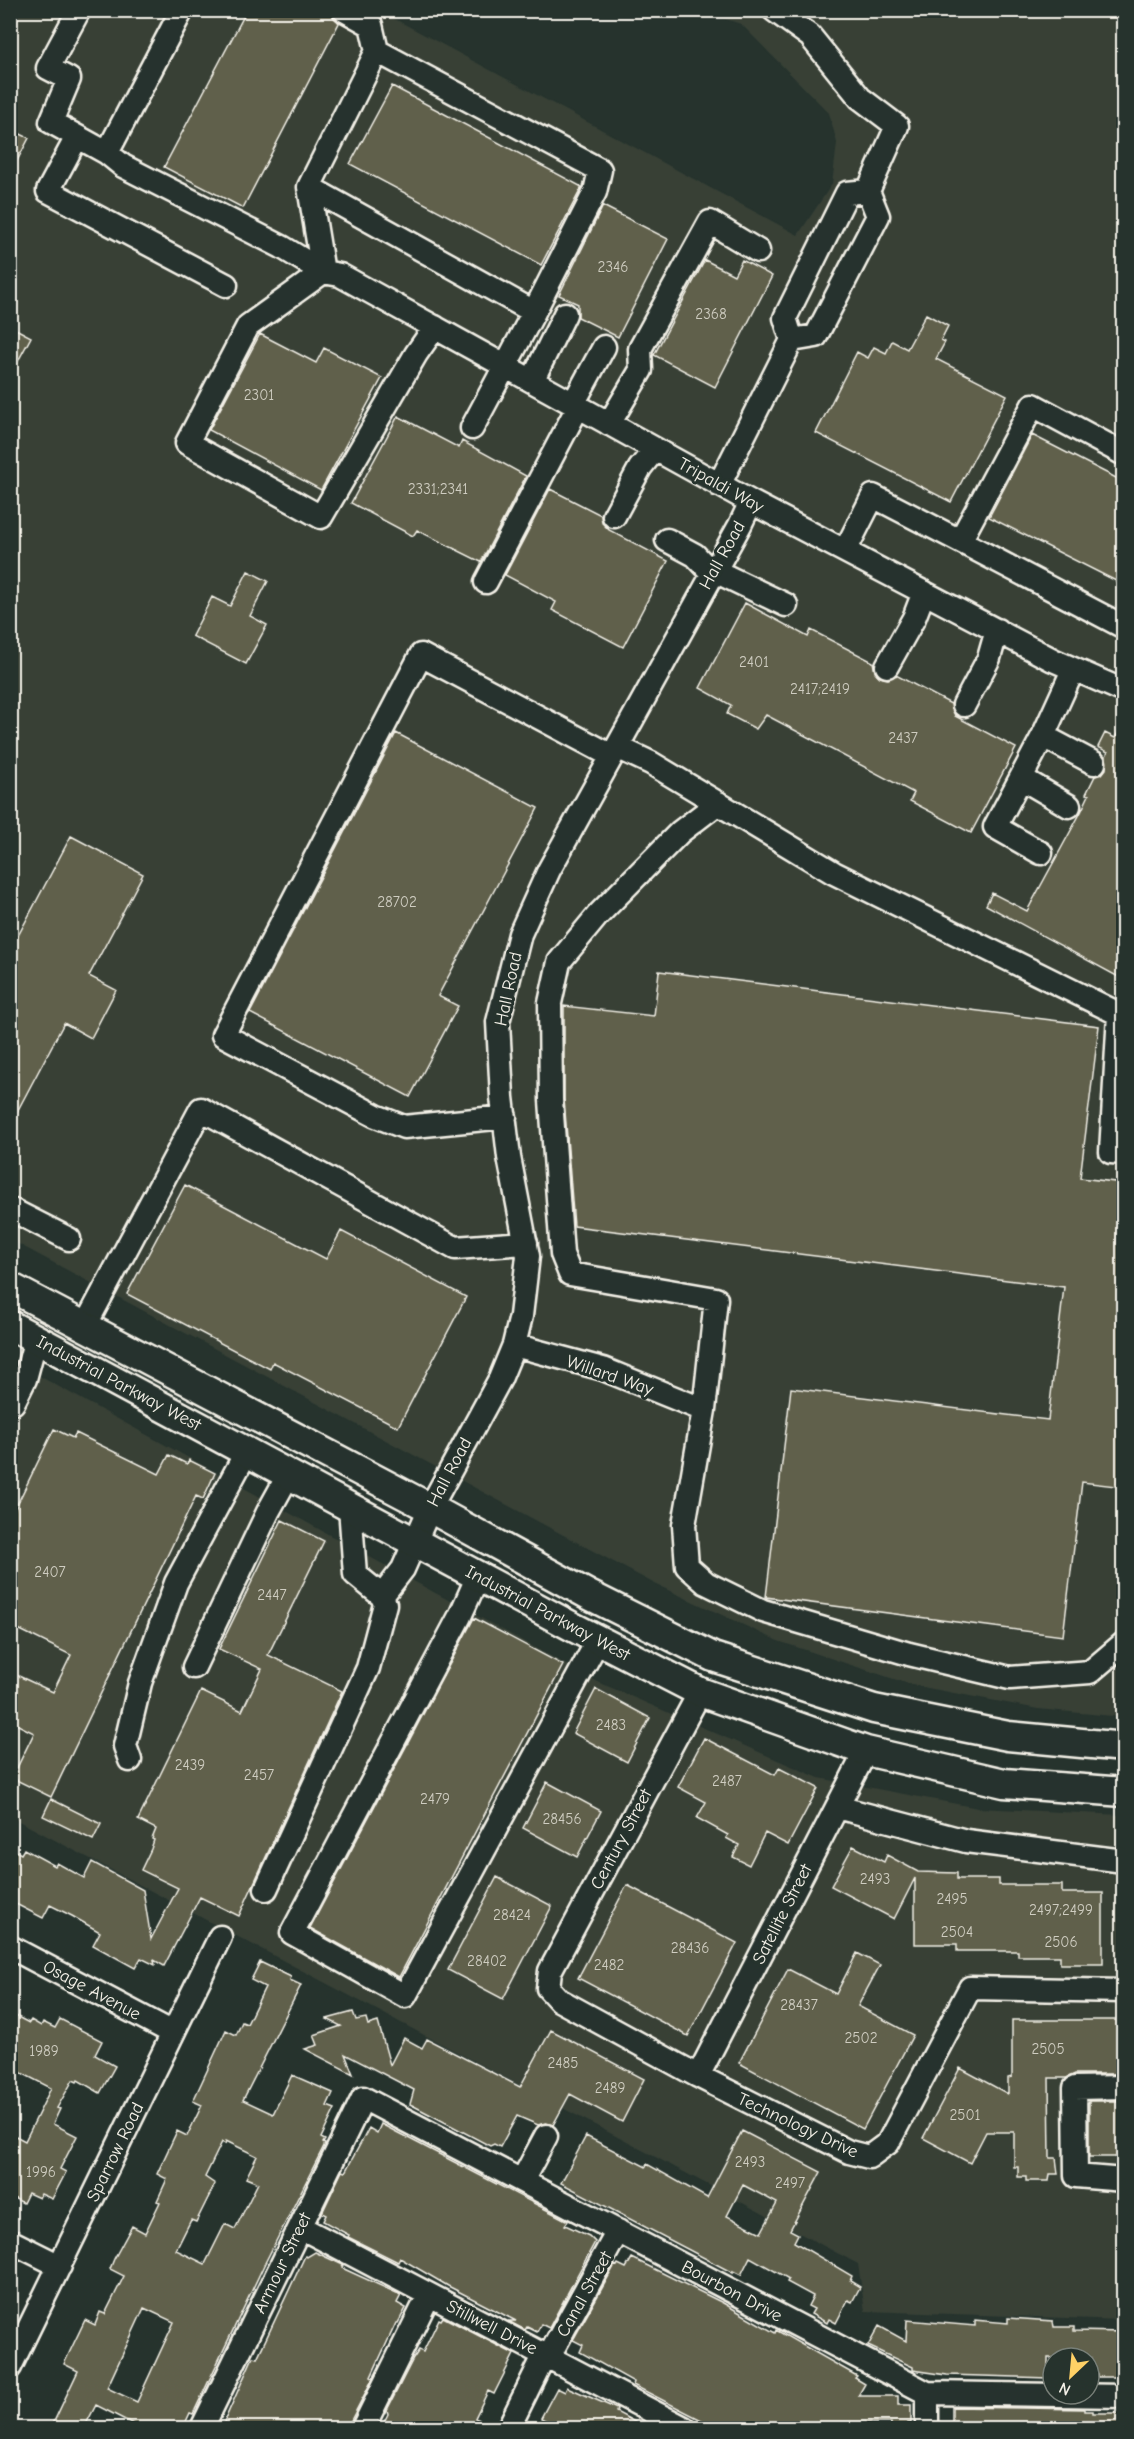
<svg xmlns="http://www.w3.org/2000/svg" width="1134" height="2439" font-family="'Comic Neue',sans-serif">
  <style>
    .built { fill: #374036 }
    .building { fill: #60604b; stroke: #f4f1e8; stroke-width: 1.5; fill-rule: evenodd }
    .lines { fill: none; stroke-linecap: round; stroke-linejoin: round }
    .minor-casing { stroke: #f4f1e8; stroke-width: 27 }
    .major-casing { stroke: #f4f1e8; stroke-width: 33 }
    .minor { stroke: #26332d; stroke-width: 22 }
    .major { stroke: #26332d; stroke-width: 28 }
    .labels { text-anchor: middle; stroke-width: 6; stroke-linejoin: round; paint-order: stroke }
    .number-label { font-size: 15px; fill: #cfcdc1 }
    .street-label { font-size: 18px; fill: #f4f1e8; stroke: #26332d }
  </style>
  <rect width="100%" height="100%" fill="#26332d"/>
  <filter id="ink" filterUnits="userSpaceOnUse"><feTurbulence type="fractalNoise" baseFrequency=".0167" numOctaves="2"/><feDisplacementMap in="SourceGraphic" scale="12" xChannelSelector="R" yChannelSelector="G"/><feConvolveMatrix kernelMatrix="1 2 1 2 8 2 1 2 1" color-interpolation-filters="sRGB"/></filter>
  <g filter="url(#ink)">
    <!-- built -->
    <path class="built" d="M10,11h370l418,224 34,-51 5,-41 -8,-30 -88,-89 -33,-11 -208,-2h623v1706l-85,-8 -126,-24 -134,-44 -123,-57 -644,-344z
      M10,1360l588,322 221,96 159,30 145,7v505l-258,-9 -7,-47 -847,-447z"/>
    <!-- building -->
    <path class="building" d="M247,10h82l10,13 -96,185 -79,-41z
      M392,86l190,101 -41,78 -191,-101z
      M10,129l19,9 -19,36z
      M603,206l65,33 -50,98 -40,-20v-13l-19,-9z
      M705,260l29,15 8,-15 30,16 -57,111 -61,-32z
      M926,314l22,12 -7,14 4,2 -9,17 71,36 -56,107 -135,-69 41,-81 11,6 6,-11 12,6 6,-12 15,8z
      M10,326l21,11 -21,39z
      M260,334l56,29 8,-15 58,30 -61,112 -112,-60z
      M398,416l61,32 3,-7 64,35 -45,86 -64,-32 -4,6 -62,-33z
      M1032,435l92,47v103l-135,-68z
      M550,489l51,26 1,8 7,7 59,31 -45,86 -71,-37 4,-8 -51,-27z
      M248,571l20,10 -18,35 17,9 -21,39 -54,-28 20,-39 18,9z
      M745,603l63,34 3,-7 62,32 2,10 5,5 8,2 8,-4 55,29 4,12 61,32 -45,85 -61,-32 4,-8 -148,-78 -10,14 -29,-15 4,-9 -31,-17z
      M1124,722v258l-138,-75 6,-12 35,18 54,-99 8,-17 -3,-1 9,-18 7,-2 4,-5v-13l2,-4 -10,-5 7,-14 10,5z
      M396,733l142,75 -100,188 20,10 -48,91 -160,-84z
      M71,836l72,38 -54,102 27,14 -25,48 -27,-15 -54,102v-174z
      M659,971l440,55 -19,152 44,5v304l-42,-5 -19,154 -297,-39 25,-209 257,32 16,-133 -490,-61 -10,-127v-93l90,10z
      M185,1185l141,74 15,-28 125,66 -68,130 -125,-65 -3,7 -143,-75z
      M54,1429l19,9 3,-5 83,41 10,-19 18,9 2,-4 26,13 -12,26 -7,-3 -145,301 -39,-19 22,-45 -24,-12v-49l43,20 18,-37 -61,-30v-106z
      M282,1520l42,21 -56,114 74,36 -103,225 -39,-19 -36,69 -10,-6 1,5 -14,-7 -6,10 -42,-23 7,-13 -28,-16 -22,-11 -7,13 -33,-17v-53l11,6 3,-5 31,17 2,-3 27,15 8,-16 51,28 8,49 27,-51 -37,-18 10,-21 3,-9 -2,-1 4,-10 -18,-9 63,-129 41,20 20,-42 -43,-20z
      M474,1618l89,47 -164,312 -89,-49z
      M596,1689l54,29 -23,44 -54,-29z
      M704,1738l71,37 4,-7 39,20 -30,57 -23,-12 -16,32 -16,-8 6,-12 -13,-7 2,-3 -31,-17 9,-16 -28,-15z
      M547,1782l54,29 -24,46 -54,-29z
      M51,1799l50,25 -8,16 -50,-24z
      M853,1846l31,16 3,-7 31,17 39,1v6h42v6h63v8h41v71h-43v-8h-42v-5h-61v-7h-42v-66l-21,41 -63,-33z
      M497,1877l55,29 -49,93 -55,-29z
      M627,1885l110,58 -49,93 -110,-58z
      M857,1953l23,12 -22,41 55,29 -50,94 -124,-66 49,-94 48,25z
      M260,1962l31,15 -1,3 11,5 -58,115 30,14 19,-39 41,18 -6,13 8,3 -14,29 4,2 -2,3 2,1 -4,8 -56,111 -72,151 -3,-1 -7,15h-42l-45,-23 -12,23h-33l27,-57 -14,-7 8,-17 13,-27 10,5 5,-13 5,2 19,-38 -14,-7 4,-10 18,-33 13,7 15,-31 -3,-1 10,-22 -10,-5 20,-43 10,5 15,-31 -9,-4 33,-71 10,5 6,-13 5,2 18,-37 -14,-7zM226,2141l31,15 -11,22 12,5 -23,46 -10,-5 -20,40 -29,-14 15,-30 5,2 19,-38 -10,-7 17,-35 3,2zM144,2308l30,14 -37,80 -30,-14z
      M353,2012l3,8 10,-2 2,7 10,-3 12,43 14,-27 18,10 5,-9 93,48 31,-57 93,49 -22,43 -52,-28 -17,31 -7,-2 -8,2 -21,-9 -17,31 -6,-3 -4,2 -80,-42 4,-14 -69,-36 8,20 -48,-25 13,-4 -4,-10 27,-9 -14,-7z
      M10,2013l19,10 2,-3 10,6 2,-4 12,6 5,-9 42,22 -7,14 20,11 -15,27 -22,-13 -1,2 -4,-2 -16,28 3,1 -7,15 24,12 -17,33 6,3 -14,27 -11,-5 -2,4 -11,-5 -5,10 -13,-7v-63l15,8 26,-53 -41,-21z
      M1012,2020h112v54h-49l-8,4h-18l1,80h6l2,16h-8l-1,7h-23v-4h-8v-10h-4v-35h-28l-16,31 -47,-25 37,-70 48,26v-16l4,-1z
      M1089,2101h35v54l-3,2h-32z
      M381,2124l187,97 -3,4 24,11 6,6 -46,86 -8,-4 -4,8 -10,-5 -2,3 -17,-9h8l-68,-35 -48,-28 -2,4 -50,-25 1,-2 -26,-14 3,-6 -4,-2 20,-42 3,1 24,-44 8,5z
      M742,2131l79,41 -31,58 8,4 -4,8 58,34 -2,5 10,6 -8,15 -4,-2 -12,23 -7,-4 -2,4 -16,-9 3,-5 -6,-3 5,-10 -26,-14 2,-3 -39,-22 -9,18 -8,-4v2l-172,-90 25,-47 60,31 1,-3 60,34zM743,2185l34,18 -16,30 -34,-17z
      M315,2252l28,13 -1,3 59,27 -4,8 9,5 -8,15h-2l-25,54 2,1 -26,50h-110l-13,-6 29,-65 4,1 48,-102 2,1z
      M632,2258l91,45 52,30 1,-3 81,46 -2,2 10,6 -7,12h40v9h13v18h-3v5h-17v-5h-31v5h-143l-84,-43 1,-3 -54,-30 3,-7 -10,-5 42,-75 2,1 1,-2 8,4z
      M443,2317l71,37 -20,40 -6,-3 -13,27 22,10h-116l7,-14 -1,-4 26,-51 6,-9 4,2 16,-33 2,1z
      M1008,2318l45,3 1,6h20v4l50,1v42h-8l1,3h-20v-3l-6,-1v-15h-43v20l-101,-3 -34,-5v-3l-45,-21 11,-20 27,15 1,-21 68,6v-6l33,3z
      M567,2387l50,22 -1,3 30,16h-100l3,-6 -8,-4 16,-30 8,4z
      M952,2407l132,2v2h9v2h31v15h-172z"/>
    <g class="lines">
      <defs>
        <path id="minor" d="M79,10l-31,58 21,11 -18,43 56,31 75,-143
          M344,10l27,15 6,26 -68,136 225,125 -62,116
          M774,10l36,26 50,62 37,28 -29,65 10,25 -62,120 -24,4
          M377,51l223,119 -5,22 -61,120
          M77,137l-29,54 178,94
          M107,153l16,13 159,81 41,25 17,3 411,227 302,158 71,31
          M309,187l14,85
          M323,272l-75,54 -61,117 134,74 95,-163 19,-27
          M532,381l33,-67
          M573,404l31,-57
          M609,424l32,-54 -1,-21 70,-127 48,29
          M1124,454l-91,-49 -73,136 164,86
          M719,485l73,-145 -7,-22 62,-125 21,-2
          M614,516l26,-48 15,-19
          M667,540l28,15 17,18
          M845,551l28,-55 87,45
          M713,570l73,35
          M486,582l92,-175
          M887,666l27,-48 10,-26
          M1073,670l-30,66 51,27
          M964,705l25,-47 8,-28
          M617,747l34,16 183,110 285,141
          M1021,778l48,28
          M718,803l-38,29 -82,83 -39,47 -9,41 1,97 11,154 8,20 146,25 -12,111 -20,115 3,41 19,17 57,28 146,43 101,24 80,-6 34,-29
          M1041,853l-46,-26 48,-91
          M1124,1016l-5,-2 -8,138 13,1
          M505,1117l-101,10 -28,-11 -153,-81 198,-380 191,101
          M10,1209l59,30
          M85,1326l116,-217 254,139 71,-5
          M514,1345l89,24 101,41
          M10,1402l3,1 12,-24 11,-41
          M478,1576l-18,40 -168,317 113,63 193,-356
          M382,1596l21,-27 27,-61 70,-129 14,-34 7,-29 7,-60 -19,-99 -7,-60 -4,-75 22,-88 29,-64 191,-345 11,-23
          M194,1667l74,-155 21,-38
          M700,1692l-150,279 -2,17 11,12 139,76 151,76 20,5 19,-14 82,-155 154,3
          M130,1760l-5,-14 15,-63 36,-100 71,-132
          M837,1807l129,34 158,20
          M266,1889l102,-221 17,-64 -3,-8 -27,-22 -5,-67
          M10,1947l163,86
          M698,2076l168,-325
          M1124,2087l-49,1 1,88 48,4
          M522,2181l24,-45
          M300,2227l384,201
          M10,2241l50,25
          M549,2356l69,-125
          M10,2367l210,-430
          M927,2393v35
          M510,2425l35,-71
          M202,2428l161,-330 564,295 197,3
          M363,2428l66,-133"/>
        <path id="major" d="M10,1287l420,221 159,87 124,62 161,52 134,27 116,11
          M10,1325l563,302 127,65 166,59 138,32 120,9"/>
      </defs>
      <!-- minor casing -->
      <use href="#minor" class="minor-casing"/>
      <!-- major casing -->
      <use href="#major" class="major-casing"/>
      <!-- minor -->
      <use href="#minor" class="minor"/>
      <!-- major -->
      <use href="#major" class="major"/>
    </g>
  </g>
  <g class="labels">
    <!-- number labels -->
    <g class="number-label">
      <text x="613" y="272">2346</text>
      <text x="711" y="319">2368</text>
      <text x="259" y="400">2301</text>
      <text x="438" y="494">2331;2341</text>
      <text x="754" y="667">2401</text>
      <text x="820" y="694">2417;2419</text>
      <text x="903" y="743">2437</text>
      <text x="397" y="907">28702</text>
      <text x="50" y="1577">2407</text>
      <text x="272" y="1600">2447</text>
      <text x="611" y="1730">2483</text>
      <text x="190" y="1770">2439</text>
      <text x="259" y="1780">2457</text>
      <text x="727" y="1786">2487</text>
      <text x="435" y="1804">2479</text>
      <text x="562" y="1824">28456</text>
      <text x="875" y="1884">2493</text>
      <text x="952" y="1904">2495</text>
      <text x="1061" y="1915">2497;2499</text>
      <text x="512" y="1920">28424</text>
      <text x="957" y="1937">2504</text>
      <text x="1061" y="1947">2506</text>
      <text x="690" y="1953">28436</text>
      <text x="487" y="1966">28402</text>
      <text x="609" y="1970">2482</text>
      <text x="799" y="2010">28437</text>
      <text x="861" y="2043">2502</text>
      <text x="1048" y="2054">2505</text>
      <text x="44" y="2056">1989</text>
      <text x="563" y="2068">2485</text>
      <text x="610" y="2093">2489</text>
      <text x="965" y="2120">2501</text>
      <text x="750" y="2167">2493</text>
      <text x="41" y="2177">1996</text>
      <text x="790" y="2188">2497</text>
    </g>
    <!-- street labels -->
    <g class="street-label">
      <text transform="translate(721 485) rotate(29)" y="6">Tripaldi Way</text>
      <text transform="translate(722 555) rotate(-61)" y="6">Hall Road</text>
      <text transform="translate(508 989) rotate(-78)" y="6">Hall Road</text>
      <text transform="translate(610 1375) rotate(19)" y="6">Willard Way</text>
      <text transform="translate(119 1383) rotate(28)" y="6">Industrial Parkway West</text>
      <text transform="translate(449 1472) rotate(-62)" y="6">Hall Road</text>
      <text transform="translate(548 1613) rotate(28)" y="6">Industrial Parkway West</text>
      <text transform="translate(621 1839) rotate(-62)" y="6">Century Street</text>
      <text transform="translate(782 1914) rotate(-63)" y="6">Satellite Street</text>
      <text transform="translate(92 1990) rotate(28)" y="6">Osage Avenue</text>
      <text transform="translate(798 2125) rotate(25)" y="6">Technology Drive</text>
      <text transform="translate(115 2152) rotate(-64)" y="6">Sparrow Road</text>
      <text transform="translate(282 2263) rotate(-64)" y="6">Armour Street</text>
      <text transform="translate(732 2291) rotate(28)" y="6">Bourbon Drive</text>
      <text transform="translate(584 2294) rotate(-61)" y="6">Canal Street</text>
      <text transform="translate(492 2327) rotate(27)" y="6">Stillwell Drive</text>
    </g>
  </g>
  <!-- margin -->
  <rect width="1134" height="2439" fill="none" stroke="#26332d" stroke-width="36"/>
  <rect x="18" y="18" width="1098" height="2403" fill="none" stroke="#f4f1e8" stroke-width="2" filter="url(#ink)"/>
  <!-- north arrow -->
  <g transform="translate(1071 2376) rotate(206)"><circle r="28" fill="#26332d" stroke="#787f78" stroke-width="1.5"/>
  <path d="M0-4.5L10 22L0 15L-10 22Z" fill="#ffd166"/>
  <text y="-9" font-size="16" font-weight="bold" text-anchor="middle" fill="#f4f1e8">N</text>
  </g>
</svg>
